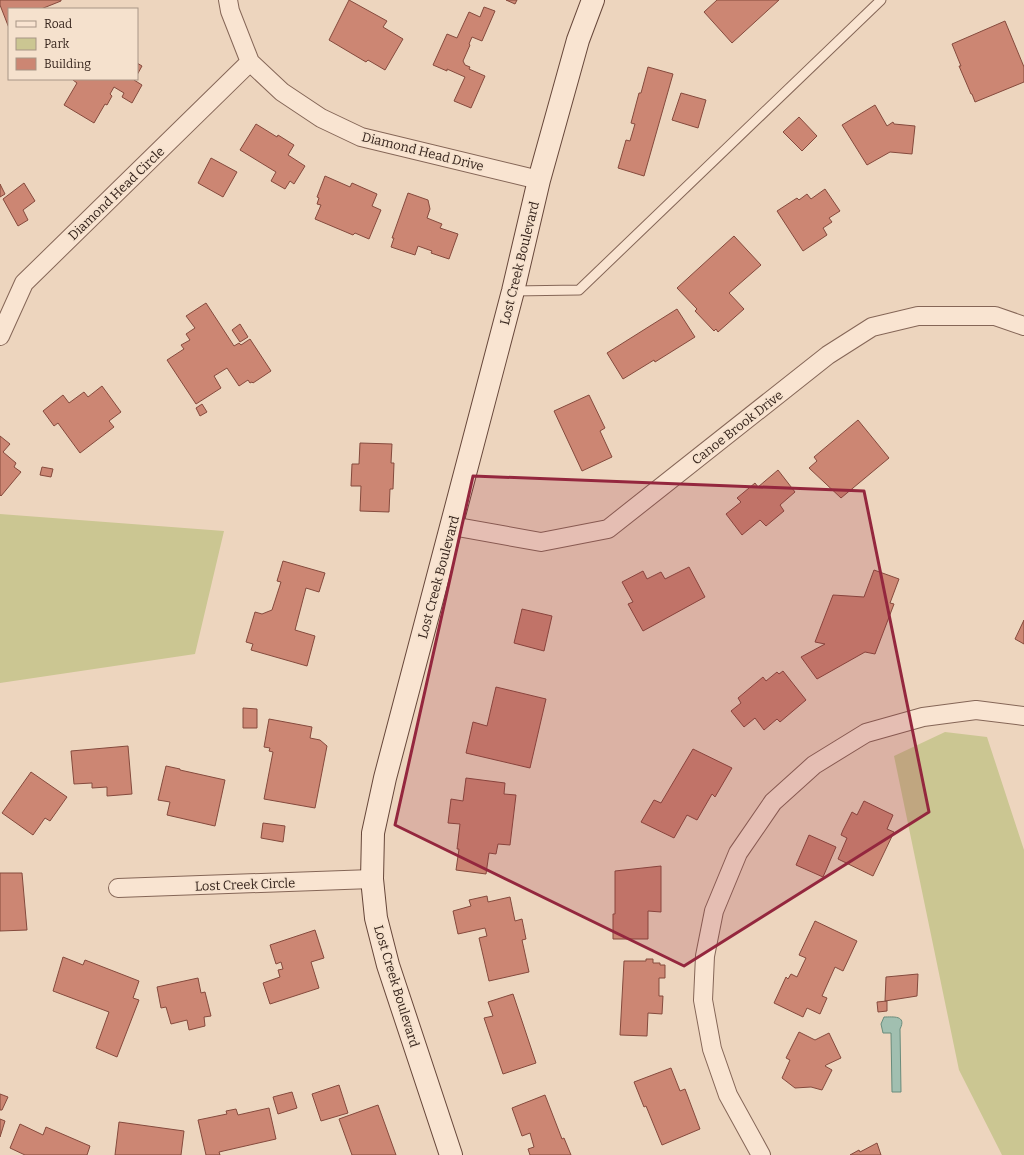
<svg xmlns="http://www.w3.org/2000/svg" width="1024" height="1155" font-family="Bitter,serif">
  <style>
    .green { fill: #cbc692 }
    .water { fill: #a1bfb0; stroke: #698c7c }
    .building { fill: #cc8673; stroke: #854a3d }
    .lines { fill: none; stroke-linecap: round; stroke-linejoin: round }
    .lane-casing { stroke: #856657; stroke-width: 11 }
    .street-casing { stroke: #856657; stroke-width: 20 }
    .secondary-casing { stroke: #67473a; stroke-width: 24 }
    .lane { stroke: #f9e4d1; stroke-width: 9 }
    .street { stroke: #f9e4d1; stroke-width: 18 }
    .secondary { stroke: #f9e4d1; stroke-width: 22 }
    .marked { fill: #94273e; fill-opacity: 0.2; stroke: #94273e; stroke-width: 3; stroke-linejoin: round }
    .labels { text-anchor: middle; stroke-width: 3.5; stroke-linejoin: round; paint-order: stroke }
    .street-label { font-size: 13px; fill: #35231b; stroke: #f5e1cd }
  </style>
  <rect width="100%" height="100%" fill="#edd5be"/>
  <!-- green -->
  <path class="green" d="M0,514l224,17 -29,123 -195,29z
    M945,732l42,5 37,113v305h-22l-43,-85 -65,-314z"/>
  <!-- water -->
  <path class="water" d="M884,1017c9,0 23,-2 16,12l1,63h-9l-1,-59h-8l-2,-9z"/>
  <!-- building -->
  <path class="building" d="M0,0h61v1l-20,8h-32v19l-9,-23z
    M349,0l38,21 -4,6 20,12 -18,31 -17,-10 -2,2 -37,-22z
    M506,0h11l-2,4z
    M717,0h62l-47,43 -28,-31z
    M484,7l11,4 -13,30 -10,-4 -3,7 1,1 -7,16 2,4 5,2 -1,2 16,7 -14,32 -17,-7 11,-24 -18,-8v2l-14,-6 14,-31 10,4 12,-26 11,5z
    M1005,21l19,46v15l-49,20 -3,-8h-1l-12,-28h2l-9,-22z
    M137,63l5,3 -5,9z
    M648,67l25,7 -29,102 -26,-8 8,-28 4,1 5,-17 -4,-1 8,-30h2z
    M73,79h62l-1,1 8,5 -10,18 -10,-6 2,-4 -10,-6 -4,7 2,2 -5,9 -2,-1 -11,19 -30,-18 13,-22 -4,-3z
    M681,93l25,7 -8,28 -26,-8z
    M875,105l12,21 6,-4 1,2 21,2 -3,28 -22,-2 -23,13 -25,-40z
    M799,117l18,19 -15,15 -19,-19z
    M256,124l21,13 1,-2 16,10 -6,10 17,11 -11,18 -4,-3 -5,8 -14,-8 5,-9 -36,-22z
    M211,158l26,14 -14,25 -25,-14z
    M325,176l25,11 2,-4 25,11 -5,12 9,4 -12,29 -14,-6 -2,2 -38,-16 6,-14 -4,-1 2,-6 -2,-1z
    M24,183l11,18 -12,9 5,10 -10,6 -15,-27z
    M0,184l5,10 -5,3z
    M825,189l15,22 -11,7 3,4 -9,6 4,7 -24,16 -26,-40 20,-13 2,2 8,-6 4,5z
    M408,193l20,7 2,9 -3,9 15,6 -2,4 18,6 -9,25 -18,-6 1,-2 -14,-5 -3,9 -24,-8 3,-9h-2z
    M734,236l27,29 -32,28 15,16 -26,23 -2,-3 -2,2 -19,-20 2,-2 -20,-21z
    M206,303l28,43 5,-3 2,2 9,-6 21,32 -18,12 -1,-1 -2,1 -2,-3 -9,6 -12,-18 -13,8 7,12 -25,16 -29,-44 17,-11 -3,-4 9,-5 -4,-6 9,-6 -9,-12z
    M677,309l18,28 -40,25 -1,-2 -31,19 -16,-26z
    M240,324l8,13 -8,5 -8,-12z
    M102,386l19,26 -12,9 5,6 -34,26 -22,-30 -4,3 -11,-15 20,-16 6,8 15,-11 4,5z
    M589,395l16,33 -5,3 12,26 -30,14 -28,-60z
    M202,404l5,8 -7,4 -4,-8z
    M858,420l31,38 -48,40 -32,-30 8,-7 -3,-4z
    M0,436l10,8 -7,8 13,11 -2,4 7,5 -20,24 -1,-1z
    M360,443l32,1 -1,19h3l-1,26h-3l-1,23 -29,-1 1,-25h-10l1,-22h7z
    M42,467l11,2 -2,8 -11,-2z
    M778,470l17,22 -15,13 4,6 -18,15 -6,-6 -18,15 -16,-21 15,-12 -4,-4 18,-15 3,4z
    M283,561l42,12 -6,19 -13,-4 -11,42 20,6 -8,30 -56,-16 2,-6 -7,-2 9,-30 7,2 10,-4 9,-28 -4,-1z
    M689,567l16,30 -62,34 -15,-27 5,-2 -11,-20 21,-11 4,8 14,-7 4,7z
    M874,570l25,9 -9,24 4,1 -19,50 -10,-2 -48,27 -16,-22 24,-13 -10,-2 18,-47 31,2z
    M522,609l30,7 -8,35 -30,-8z
    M1024,620v24l-9,-5z
    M783,671l23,29 -26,22 -3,-3 -13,11 -9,-12 -11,9 -13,-16 10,-8 -3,-5 25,-21 3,4 11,-9 2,2z
    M496,687l50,12 -16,69 -64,-15 7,-31 14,4z
    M243,708l14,1v19h-14z
    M269,719l43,8 -2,11 10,2 7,6 -12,62 -51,-9 9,-47 -4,-1 1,-3 -6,-1z
    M128,746l4,48 -25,2v-9l-15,1v-5l-18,1 -3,-33z
    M693,749l39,19 -17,29 -3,-3 -15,26 -10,-5 -13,23 -33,-16 13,-22 7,3z
    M166,766l14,3v1l45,10 -10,46 -48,-11 3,-13 -12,-2z
    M31,772l36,25 -17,24 -5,-3 -12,17 -31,-22z
    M466,778l39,5 -1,11 12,1 -6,50 -12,-1 -2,10 -7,-1 -3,21 -30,-4 3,-21h-2l3,-25 -12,-1 3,-24 12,2z
    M864,801l29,14 -6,14 7,3 -21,44 -35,-17 9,-21 -6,-3 2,-5 9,-18 5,3z
    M263,823l22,3 -2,16 -22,-4z
    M809,835l27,12 -13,30 -27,-12z
    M661,866v46l-13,-1v28h-35v-25h2v-43z
    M0,873h22l5,57 -27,1z
    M487,896l1,6 22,-5 5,24 7,-2 4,20 -4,1 7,32 -40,9 -10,-43 8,-2 -2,-8 -27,6 -5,-23 18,-5 -2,-6z
    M815,921l42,20 -14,30 -8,-4 -13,29 5,2 -7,16 -13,-6 -4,9 -29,-14 12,-26 2,2 3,-5 6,3 9,-19 -7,-3z
    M315,930l9,28 -13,4 8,26 -49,16 -7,-21 17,-6 -2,-7 5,-1 -2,-7 -5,2 -6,-19z
    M63,957l20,8 2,-5 54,21 -6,17 6,2 -22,57 -21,-9 13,-36 -56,-21z
    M646,959h7v4h7v2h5v13h-6v18h4l-1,18 -14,-1 -1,23 -27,-1 4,-74h22z
    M918,974l-1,22 -32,5 1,-24z
    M198,978l3,15 4,-1 6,24 -7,1 1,9 -16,4 -2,-10 -16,4 -5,-17 -5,1 -4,-21z
    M513,994l23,69 -33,11 -19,-56 9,-2 -5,-14z
    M887,1001v10l-9,1 -1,-10z
    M799,1032l16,8 14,-7 12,25 -15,7 -1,1 7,4 -10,20 -11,-3 -16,1 -13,-10 8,-18 -4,-2z
    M671,1068l9,23 5,-2 15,40 -38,16 -16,-39 -2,1 -10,-25z
    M339,1085l9,28 -27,8 -9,-27z
    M292,1092l5,16 -19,6 -5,-17z
    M0,1094l8,3 -6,13h-2z
    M545,1095l17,44 2,-1 7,17h-41l-2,-6 6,-2 -4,-14 -8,3 -10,-28z
    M378,1105l18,50h-44l-13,-36z
    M269,1108l7,31 -57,13 1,3h-14l-8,-35 29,-6 -1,-3 10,-2 2,6z
    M0,1119l5,2 -5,16z
    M119,1122l65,9 -3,24h-66z
    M20,1124l23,11 3,-8 44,19 -3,9h-62l-15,-7z
    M877,1143l4,12h-31l9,-5 1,2z"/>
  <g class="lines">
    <defs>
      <path id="lane" d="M513,291l66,-1 302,-290"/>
      <path id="street" d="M228,0l2,11 20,51 32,30 39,26 40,19 178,43
        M0,336l24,-53 226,-221
        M452,526l89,16 67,-13 220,-174 44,-28 46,-11h77l29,10
        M118,888l254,-9
        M761,1155l-33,-60 -16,-46 -9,-49 2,-44 9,-45 24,-58 35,-51 41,-37 52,-32 57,-16 53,-7 48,6"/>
      <path id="secondary" d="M451,1155l-63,-190 -12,-47 -4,-39 1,-46 12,-55 128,-487 26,-111 39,-140 15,-40"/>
    </defs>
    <!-- lane casing -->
    <use href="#lane" class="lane-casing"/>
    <!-- street casing -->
    <use href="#street" class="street-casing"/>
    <!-- secondary casing -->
    <use href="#secondary" class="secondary-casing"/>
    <!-- lane -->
    <use href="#lane" class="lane"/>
    <!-- street -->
    <use href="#street" class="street"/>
    <!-- secondary -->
    <use href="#secondary" class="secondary"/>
  </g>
  <!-- marked area -->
  <path class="marked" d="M473,476l391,15 65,321 -245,154 -289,-141z"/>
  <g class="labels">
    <!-- street labels -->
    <g class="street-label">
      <text transform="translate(423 151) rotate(14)" y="5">Diamond Head Drive</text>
      <text transform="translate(116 193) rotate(-44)" y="5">Diamond Head Circle</text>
      <text transform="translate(519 263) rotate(-76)" y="5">Lost Creek Boulevard</text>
      <text transform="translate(737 427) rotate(-38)" y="5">Canoe Brook Drive</text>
      <text transform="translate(438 577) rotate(-75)" y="5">Lost Creek Boulevard</text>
      <text transform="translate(245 884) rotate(-2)" y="5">Lost Creek Circle</text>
      <text transform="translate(397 986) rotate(73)" y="5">Lost Creek Boulevard</text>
    </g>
  </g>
  <!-- legend -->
  <rect x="8" y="8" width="130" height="72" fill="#f5e1cd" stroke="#a89586"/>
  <rect x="16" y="21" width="20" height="6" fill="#f9e4d1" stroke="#a89586"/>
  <text x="44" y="28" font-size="12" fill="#35231b">Road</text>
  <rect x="16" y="38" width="20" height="12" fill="#cbc692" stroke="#a89586"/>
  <text x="44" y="48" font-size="12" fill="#35231b">Park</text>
  <rect x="16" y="58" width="20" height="12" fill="#cc8673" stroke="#a89586"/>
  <text x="44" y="68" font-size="12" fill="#35231b">Building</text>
</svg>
